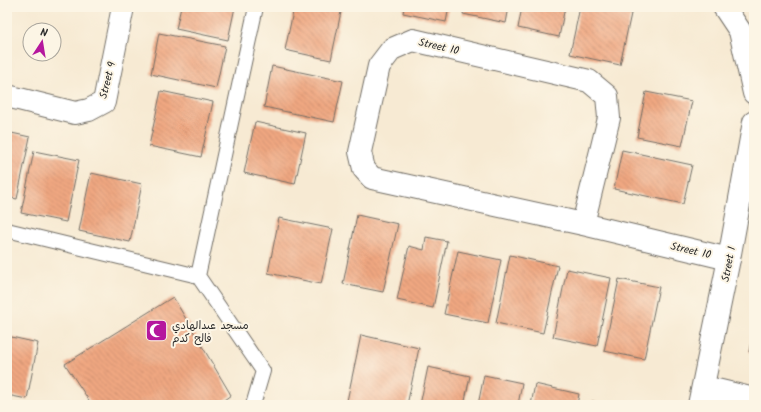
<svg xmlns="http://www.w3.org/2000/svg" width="761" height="412" font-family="Kalam,'Playpen Sans Arabic',sans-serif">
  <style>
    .building { fill: url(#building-back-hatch) }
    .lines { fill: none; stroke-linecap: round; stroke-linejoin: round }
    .lane-casing { stroke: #726e66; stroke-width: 16 }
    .street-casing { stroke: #726e66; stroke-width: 24 }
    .secondary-casing { stroke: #726e66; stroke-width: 24 }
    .lane { stroke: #fff; stroke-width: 14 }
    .street { stroke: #fff; stroke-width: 22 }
    .secondary { stroke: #fff; stroke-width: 22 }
    .labels { text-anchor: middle; stroke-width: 4; stroke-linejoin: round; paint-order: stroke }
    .street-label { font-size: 11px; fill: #2b2b2b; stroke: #fcf5e5 }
    .poi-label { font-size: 11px; fill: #2b2b2b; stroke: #fcf5e5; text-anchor: start }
  </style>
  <defs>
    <pattern id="building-back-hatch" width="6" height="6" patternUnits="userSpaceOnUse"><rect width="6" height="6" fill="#f0a781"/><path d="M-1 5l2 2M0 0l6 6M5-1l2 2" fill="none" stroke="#c3886a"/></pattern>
  </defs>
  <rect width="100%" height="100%" fill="#fcf5e5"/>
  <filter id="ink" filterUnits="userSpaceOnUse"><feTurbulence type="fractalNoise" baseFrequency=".025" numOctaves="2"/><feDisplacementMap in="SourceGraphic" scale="8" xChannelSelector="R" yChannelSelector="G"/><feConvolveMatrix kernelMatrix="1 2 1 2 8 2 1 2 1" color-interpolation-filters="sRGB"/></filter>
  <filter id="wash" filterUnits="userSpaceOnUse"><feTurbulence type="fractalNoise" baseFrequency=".012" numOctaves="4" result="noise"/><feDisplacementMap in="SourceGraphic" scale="16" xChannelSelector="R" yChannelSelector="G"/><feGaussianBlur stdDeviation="0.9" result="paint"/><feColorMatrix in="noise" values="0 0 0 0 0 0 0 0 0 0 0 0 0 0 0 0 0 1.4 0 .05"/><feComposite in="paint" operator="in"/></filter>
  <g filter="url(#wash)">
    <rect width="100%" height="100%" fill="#f7ead3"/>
    <g id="blocks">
      <!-- building -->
      <path class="building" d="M181,7h54l-7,33 -52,-11z
        M294,7h48l-11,53 -46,-10z
        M404,7h45l-3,15 -43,-9z
        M464,7h45l-3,16 -43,-9z
        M522,7h43l-6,30 -41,-9z
        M580,7h42l10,2 -12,56 -50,-11z
        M159,33l66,13 -9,42 -65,-14z
        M272,66l71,15 -9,41 -70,-15z
        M161,91l52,11 -12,55 -52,-11z
        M646,92l46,9 -10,45 -45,-9z
        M255,122l51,11 -11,51 -51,-11z
        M7,132l23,5 -13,62 -10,-2z
        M622,150l70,15 -9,39 -69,-15z
        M34,151l45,9 -13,62 -45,-9z
        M91,173l51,11 -12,58 -51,-11z
        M357,215l41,9 -15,68 -40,-8z
        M279,218l54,11 -12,55 -53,-11z
        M426,237l21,4 -14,67 -36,-8 12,-54 15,4z
        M458,251l43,9 -13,63 -44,-9z
        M510,255l48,11 -15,67 -47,-10z
        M567,269l44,9 -14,68 -44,-9z
        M619,279l40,8 -15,72 -40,-8z
        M173,297l58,98 -14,10h-125l-27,-41z
        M753,330h1v23l-5,-1z
        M361,335l58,13 -12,57h-43l-17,-4z
        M7,336l31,7 -11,56 -20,-4z
        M428,367l42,9 -6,29h-44z
        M484,375l38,8 -4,22h-40z
        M535,384l44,10 -2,11h-46z
        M592,401l18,3 -1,1h-18z"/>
    </g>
  </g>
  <g filter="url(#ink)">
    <use href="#blocks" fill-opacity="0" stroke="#726e66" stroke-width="1"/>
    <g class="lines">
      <defs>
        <path id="lane" d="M7,230l191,46 65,95 -10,34
          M198,276l58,-269"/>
        <path id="street" d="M7,96l68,17 14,-3 15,-8 19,-95
          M583,224l26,-106 -2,-22 -18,-15 -176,-41 -21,9 -13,17 -19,86 4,17 8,9 211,46 146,35
          M704,387l50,12"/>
        <path id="secondary" d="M724,7l16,24 14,62
          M699,405l30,-146 25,-137"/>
      </defs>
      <!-- lane casing -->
      <use href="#lane" class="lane-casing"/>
      <!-- street casing -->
      <use href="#street" class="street-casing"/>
      <!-- secondary casing -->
      <use href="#secondary" class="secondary-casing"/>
      <!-- lane -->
      <use href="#lane" class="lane"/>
      <!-- street -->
      <use href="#street" class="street"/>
      <!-- secondary -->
      <use href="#secondary" class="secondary"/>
    </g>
  </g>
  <!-- icons -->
  <defs>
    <symbol id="mosque-square" viewBox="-11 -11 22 22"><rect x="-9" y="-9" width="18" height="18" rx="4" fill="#b5179e" stroke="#fcf5e5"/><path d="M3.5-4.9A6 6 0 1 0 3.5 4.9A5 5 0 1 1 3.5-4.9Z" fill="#fff"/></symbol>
  </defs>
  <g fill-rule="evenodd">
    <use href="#mosque-square" x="144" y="318" width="25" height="25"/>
  </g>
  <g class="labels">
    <!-- street labels -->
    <g class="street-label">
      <text transform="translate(439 46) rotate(13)" y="4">Street 10</text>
      <text transform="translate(107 80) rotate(-76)" y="4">Street 9</text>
      <text transform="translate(691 250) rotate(13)" y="4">Street 10</text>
      <text transform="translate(728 264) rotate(-79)" y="4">Street 1</text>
    </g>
    <!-- poi labels -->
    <g class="poi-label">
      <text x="172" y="329">مسجد عبدالهادي<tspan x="172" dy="13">فالح كدم</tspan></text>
    </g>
  </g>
  <!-- margin -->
  <rect width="761" height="412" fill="none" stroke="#fcf5e5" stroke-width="24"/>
  <!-- north arrow -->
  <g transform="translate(42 42) rotate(12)"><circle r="19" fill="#fcf5e5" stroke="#a8a49b"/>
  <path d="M0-3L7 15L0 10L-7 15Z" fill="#b5179e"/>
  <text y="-6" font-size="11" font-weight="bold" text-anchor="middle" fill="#2b2b2b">N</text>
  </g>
</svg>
